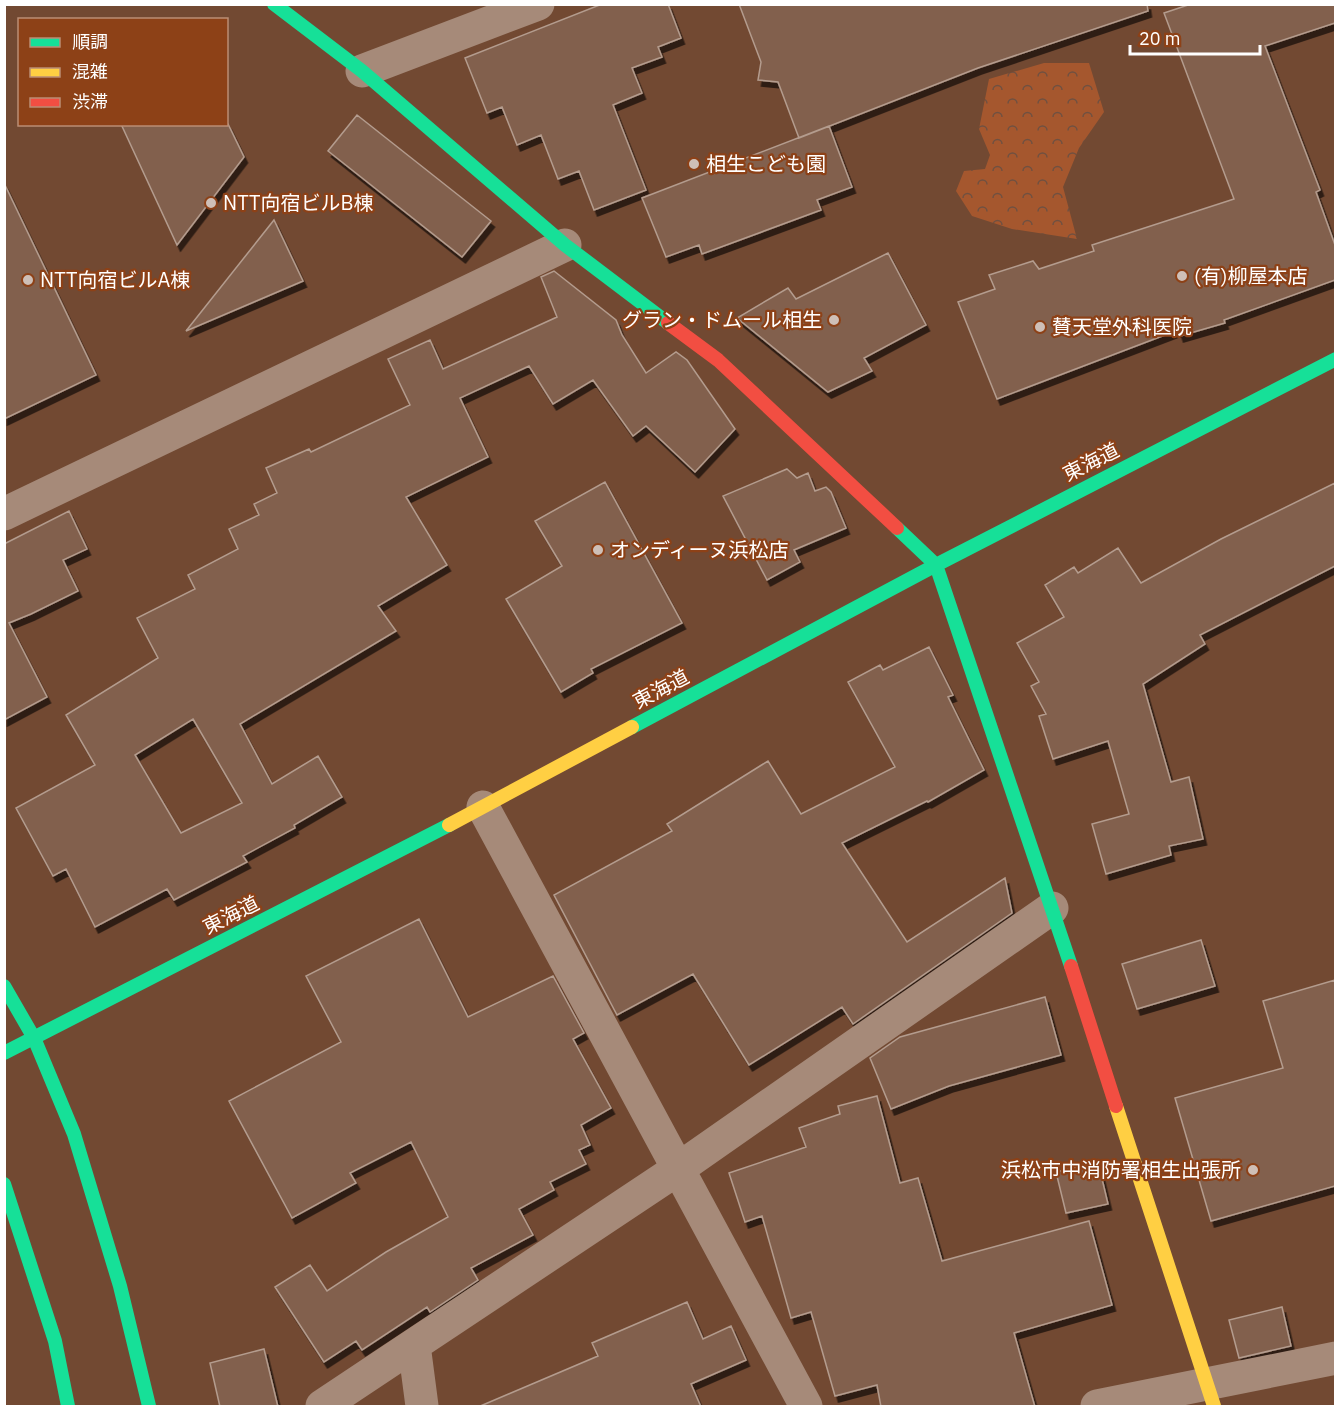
<svg xmlns="http://www.w3.org/2000/svg" width="1340" height="1411" font-family="'IBM Plex Sans','Noto Sans JP',sans-serif">
  <style>
    .forest { fill: url(#forest-crowns) }
    .building { fill: #82614e; stroke: #b49c8e; stroke-width: 1.5; fill-rule: evenodd; filter: url(#shadow) }
    .lines { fill: none; stroke-linecap: round; stroke-linejoin: round }
    .street { stroke: #a68a79; stroke-width: 33 }
    .fast { stroke: #16e098; stroke-width: 14 }
    .slow { stroke: #ffcf43; stroke-width: 14 }
    .jam { stroke: #f24e42; stroke-width: 14 }
    .poi-dot { fill: #cebfb7; stroke: #8d4117; stroke-width: 2 }
    .labels { text-anchor: middle; stroke-width: 4.5; stroke-linejoin: round; paint-order: stroke }
    .poi-label { font-size: 20px; fill: #fff; stroke: #8d4117; text-anchor: start }
    .street-label { font-size: 20px; fill: #fff; stroke: #8d4117 }
  </style>
  <defs>
    <pattern id="forest-crowns" width="20" height="18" patternUnits="userSpaceOnUse" patternTransform="scale(1.5)"><rect width="20" height="18" fill="#a5572e"/><path d="M2 6a3 3 0 1 1 6 0M12 15a3 3 0 1 1 6 0" fill="none" stroke="#705040"/></pattern>
    <filter id="shadow"><feDropShadow dx="3.5" dy="6" stdDeviation="0" flood-color="#0009"/></filter>
  </defs>
  <rect width="100%" height="100%" fill="#724932"/>
  <!-- forest -->
  <path class="forest" d="M1044,63h45l15,49 -25,36 -16,39 14,52 -65,-10 -40,-13 -16,-25 8,-20 21,-2 5,-14 -11,-26 10,-50z"/>
  <!-- building -->
  <path class="building" d="M602,4h66l13,34 -23,9 4,10 -30,11 10,25 -29,12 33,85 -52,20 -15,-39 -21,8 -17,-44 -24,10 -15,-38 -15,6 -22,-55z
    M739,4h408l1,7 -170,57 -179,70 -21,-56 -20,-2 3,-18z
    M1191,4h144v19l-70,23 55,144 -4,2 19,53v35l-111,40 1,3 -45,13 -2,-6 -181,69 -39,-97 37,-13 -6,-14 44,-14 6,8 55,-18 -2,-6 142,-46 -70,-186z
    M357,115l134,106 -29,36 -134,-106z
    M121,124h107l16,33 -67,88z
    M829,126l23,61 -35,13 4,10 -119,44 -3,-9 -33,12 -24,-59z
    M4,183l92,192 -92,44z
    M274,220l29,61 -117,50z
    M888,253l38,72 -62,33 8,13 -44,21 -91,-74 51,-30 8,11z
    M554,271l62,49 6,15 24,38 30,-21 11,8 48,69 -40,43 -49,-46 -13,10 -40,-56 -40,24 -24,-38 -69,32 28,59 -82,40 41,68 -69,41 18,25 -156,93 32,60 46,-28 24,41 -48,28 1,3 -52,28 4,6 -73,38 -7,-11 -72,38 -29,-58 -13,7 -37,-68 79,-43 -29,-50 92,-57 -21,-40 58,-29 -7,-14 50,-26 -9,-20 30,-14 -5,-11 23,-11 -11,-25 43,-19 2,3 99,-47 -22,-46 42,-19 13,29 114,-52 -16,-40zM193,719l49,84 -61,30 -46,-78z
    M787,469l10,9 11,-5 7,18 11,-4 5,5 15,36 -52,22 6,12 -33,18 -44,-84z
    M605,482l77,141 -91,46 2,4 -32,19 -55,-93 56,-33 -27,-45z
    M1335,483v83l-135,69 5,9 -62,40 28,98 18,-5 14,62 -34,7 2,9 -65,19 -14,-50 37,-10 -21,-73 -55,18 -14,-43 7,-2 -15,-28 8,-4 -22,-39 47,-26 -19,-32 29,-18 4,6 40,-25 23,35 80,-44z
    M69,511l18,38 -24,11 15,31 -47,23 -22,9 38,74 -43,23v-176z
    M929,647l24,48 -5,2 36,73 -56,32 -1,-1 -85,42 65,99 98,-64 7,35 -159,111 -11,-17 -93,58 -56,-91 -76,41 -63,-120 118,-64 -5,-7 101,-63 33,53 94,-47 -47,-85 32,-17 3,5z
    M419,919l49,98 85,-41 31,57 -11,6 38,69 -30,17 9,20 -11,5 7,14 -36,18 4,8 -35,19 14,26 -62,33 7,12 -48,32 -3,-5 -65,43 -6,-9 -32,21 -49,-75 35,-22 17,26 59,-39 62,-35 -37,-75 -61,31 6,10 -64,35 -63,-117 112,-59 -35,-66z
    M1201,940l14,46 -78,23 -15,-45z
    M1335,980v206l-124,35 -36,-123 108,-30 -20,-67z
    M1045,997l16,58 -112,31 -58,23 -21,-51 30,-21z
    M877,1096l23,87 18,-5 24,83 147,-40 23,84 -98,28 21,74h-154l-4,-22 -42,11 -24,-84 -20,6 -29,-102 -17,6 -16,-49 77,-26 -7,-19 41,-14 -2,-8z
    M1098,1162l10,42 -42,9 -10,-41z
    M687,1302l16,37 28,-13 15,34 -55,24 10,23h-223l120,-51 -6,-13z
    M1282,1307l9,39 -52,12 -10,-38z
    M264,1349l14,58h-58l-10,-44z"/>
  <g class="lines">
    <!-- street -->
    <path class="street" d="M362,71l176,-67
      M4,514l561,-269
      M483,807l323,599
      M414,1345l8,61
      M322,1406l356,-237 374,-261
      M1097,1406l239,-48"/>
    <!-- fast -->
    <path class="fast" d="M274,4l88,67 203,174 103,78
      M897,528l39,37 135,401
      M632,727l304,-162 400,-206
      M4,986l30,52 40,96 46,152 29,120
      M4,1053l445,-228
      M4,1184l51,157 13,65"/>
    <!-- slow -->
    <path class="slow" d="M449,825l183,-98
      M1116,1106l98,300"/>
    <!-- jam -->
    <path class="jam" d="M668,323l50,37 179,168
      M1071,966l45,140"/>
  </g>
  <!-- markers -->
  <g class="poi-dot">
    <circle cx="694" cy="164" r="6"/>
    <circle cx="211" cy="203" r="6"/>
    <circle cx="1182" cy="276" r="6"/>
    <circle cx="28" cy="280" r="6"/>
    <circle cx="834" cy="320" r="6"/>
    <circle cx="1040" cy="327" r="6"/>
    <circle cx="598" cy="550" r="6"/>
    <circle cx="1253" cy="1170" r="6"/>
  </g>
  <g class="labels">
    <!-- poi labels -->
    <g class="poi-label">
      <text x="706" y="171">相生こども園</text>
      <text x="223" y="210">NTT向宿ビルB棟</text>
      <text x="1194" y="283">(有)柳屋本店</text>
      <text x="40" y="287">NTT向宿ビルA棟</text>
      <text x="822" y="327" text-anchor="end">グラン・ドムール相生</text>
      <text x="1052" y="334">賛天堂外科医院</text>
      <text x="610" y="557">オンディーヌ浜松店</text>
      <text x="1241" y="1177" text-anchor="end">浜松市中消防署相生出張所</text>
    </g>
    <!-- street labels -->
    <g class="street-label">
      <text transform="translate(1091 462) rotate(-27)" y="7">東海道</text>
      <text transform="translate(661 689) rotate(-28)" y="7">東海道</text>
      <text transform="translate(231 915) rotate(-27)" y="7">東海道</text>
    </g>
  </g>
  <!-- border -->
  <rect width="1340" height="1411" fill="none" stroke="#ffffff" stroke-width="12"/>
  <!-- legend -->
  <rect x="18" y="18" width="210" height="108" fill="#8d4117" stroke="#bb8d74" stroke-width="1.5"/>
  <rect x="30" y="38" width="30" height="9" fill="#16e098" stroke="#bb8d74" stroke-width="1.5"/>
  <text x="72" y="48" font-size="18" fill="#ffffff">順調</text>
  <rect x="30" y="68" width="30" height="9" fill="#ffcf43" stroke="#bb8d74" stroke-width="1.5"/>
  <text x="72" y="78" font-size="18" fill="#ffffff">混雑</text>
  <rect x="30" y="98" width="30" height="9" fill="#f24e42" stroke="#bb8d74" stroke-width="1.5"/>
  <text x="72" y="108" font-size="18" fill="#ffffff">渋滞</text>
  <!-- scale -->
  <path d="M1130 45v9h130v-9" fill="none" stroke="#ffffff" stroke-width="3"/>
  <text x="1139" y="45" font-size="18" fill="#ffffff" stroke="#8d4117" stroke-width="4.5" paint-order="stroke">20 m</text>
</svg>
